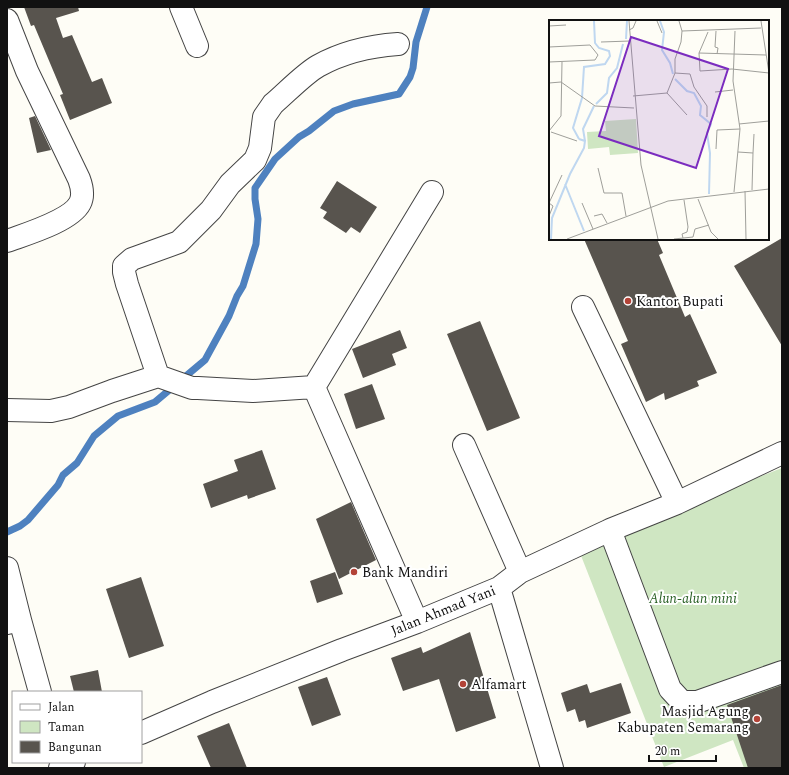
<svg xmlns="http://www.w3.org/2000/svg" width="789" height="775" font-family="Spectral,serif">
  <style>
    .green { fill: #cfe6c2 }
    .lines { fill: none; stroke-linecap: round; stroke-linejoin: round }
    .stream { stroke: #4e81bf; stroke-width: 7 }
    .building { fill: #58544e }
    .minor-casing { stroke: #444; stroke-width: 24 }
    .minor { stroke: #fff; stroke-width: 22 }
    .poi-dot { fill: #b34337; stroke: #fff; stroke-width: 1.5 }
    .labels { text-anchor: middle; stroke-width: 4; stroke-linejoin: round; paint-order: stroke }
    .poi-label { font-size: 14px; fill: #111; stroke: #fff; text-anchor: start }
    .park-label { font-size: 14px; font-style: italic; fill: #2b6227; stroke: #fff }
    .street-label { font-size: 14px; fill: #111; stroke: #fff }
    .inset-river { fill: none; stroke: #bfd7f0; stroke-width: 2 }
    .inset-road { fill: none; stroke: #9f9f9a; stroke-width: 1 }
    .view { fill: #7b2cbf; fill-opacity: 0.15; stroke: #7b2cbf; stroke-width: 2 }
    .inset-edge { fill: none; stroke: #111; stroke-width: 2 }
  </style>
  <rect width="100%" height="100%" fill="#fefdf6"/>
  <!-- green -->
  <path class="green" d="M782,468v300h-38l-11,-28 -69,27 -86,-219z"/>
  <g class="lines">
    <!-- stream -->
    <path class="stream" d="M7,532l13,-6 8,-6 30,-35 5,-10 14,-12 17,-27 24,-20 37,-14 50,-42 24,-44 8,-20 6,-10 13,-42 2,-25 -3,-20v-11l20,-29 24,-22 10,-6 25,-20 19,-7 46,-10 11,-17 3,-9 3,-26 11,-35"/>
  </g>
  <!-- building -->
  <path class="building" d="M24,7h54l1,4 -23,7 7,20 9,-3 20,47 10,-4 10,25 -42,17 -10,-25 3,-1 -29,-69 -3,1z
    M35,116l16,34 -14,3 -8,-35z
    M337,181l40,26 -17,26 -9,-6 -5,6 -23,-15 4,-6 -7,-4z
    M782,238v108l-48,-80z
    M584,239h73l6,14 -4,2 26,62 5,-3 27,59 -20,8 2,5 -34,14 -1,-7 -18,9 -25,-58 7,-3z
    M480,321l40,97 -33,13 -40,-97z
    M400,330l7,18 -15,6 4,11 -33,13 -11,-29z
    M372,384l13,35 -29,10 -12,-35z
    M262,450l14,39 -28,10 -1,-4 -36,13 -8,-24 35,-13 -4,-11z
    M351,502l25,58 -37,19 -23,-60z
    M335,572l8,22 -26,9 -7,-22z
    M141,577l23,69 -35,12 -23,-69z
    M470,632l26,86 -40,14 -17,-53 -36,12 -12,-33 30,-11 2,6z
    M98,670l4,22h-28l-4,-16z
    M327,677l14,38 -29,11 -14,-39z
    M621,683l10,30 -44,15 -2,-8 -6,2 -4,-13 -8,3 -6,-19 26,-9 3,9z
    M782,685v83h-34l-21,-63z
    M229,723l18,45h-36l-14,-32z"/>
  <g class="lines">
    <defs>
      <path id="minor" d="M181,7l16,39
        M7,20l20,51 52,108c3,8 5,16 1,24 -9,18 -54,31 -73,38
        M583,307l94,196
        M158,376l-31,-92 -3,-12v-6l8,-7 47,-17 32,-32 19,-26 25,-24 5,-12 4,-31 9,-13c13,-11 31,-30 45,-38 25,-14 51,-20 80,-22
        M314,387l118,-195
        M7,410l44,1 18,-4 43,-16 46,-15 34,12h6l55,3 61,-4 103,235
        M464,445l56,127
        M610,530l60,159 12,13h15l85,-30
        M7,568l13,52
        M499,588l53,180
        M7,623l13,-3 20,72
        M141,733l71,-31 130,-52 75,-28 82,-34 21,-16 90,-42 67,-27 105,-50
        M60,768l14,-6"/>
    </defs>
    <!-- minor casing -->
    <use href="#minor" class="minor-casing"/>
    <!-- minor -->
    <use href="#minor" class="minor"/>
  </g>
  <!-- markers -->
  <g class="poi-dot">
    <circle cx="628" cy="301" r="4"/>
    <circle cx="354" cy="572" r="4"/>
    <circle cx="463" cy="684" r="4"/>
    <circle cx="757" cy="719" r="4"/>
  </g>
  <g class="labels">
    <!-- poi labels -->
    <g class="poi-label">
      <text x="636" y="306">Kantor Bupati</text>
      <text x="362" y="577">Bank Mandiri</text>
      <text x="471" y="689">Alfamart</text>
      <text x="749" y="716" text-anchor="end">Masjid Agung<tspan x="749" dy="16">Kabupaten Semarang</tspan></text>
    </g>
    <!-- park labels -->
    <g class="park-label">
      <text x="693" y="603">Alun-alun mini</text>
    </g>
    <!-- street labels -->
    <g class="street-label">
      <text transform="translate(443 610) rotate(-22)" y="5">Jalan Ahmad Yani</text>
    </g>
  </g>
  <!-- overview -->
  <g transform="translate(549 20)">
    <rect width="220" height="220" fill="#fefdf6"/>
    <path d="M87,99l2,34 -28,2 -1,-8 -21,2 -1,-17 19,-1 -1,-10z" fill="#cfe6c2"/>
    <path class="inset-river" d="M111,1l4,11 -2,18 8,13 3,11M77,19l1,-18M126,59l12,12 7,2 7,13 -1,9 11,9 -4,9 3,20 -1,41M47,84l11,-11 2,-15 8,-10 6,-24M30,119l-6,-11 9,-30 2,-31 21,-3 5,-8 -1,-5 -10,-3 -4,-5 -1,-22M36,121l-2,-12 11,-23M16,164l19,47M2,219l1,-21 18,-44 14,-26 1,-7 -6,-2"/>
    <path class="inset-road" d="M80,1l12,144 17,74M108,1l5,12M212,1l8,52M0,6l17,-1M80,10l4,-2 3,-7M133,11l79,-3M167,11l-1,16 3,1 -1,6M159,12l-9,21 1,18 32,-2 37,4M52,22l29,-1M0,27l41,-2 8,10 -3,5 -46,2M150,33l67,2M126,53l15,1 4,13 13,19v11M0,63l12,-1 34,24 39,2M166,72l18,-2M118,73l20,22M84,76l34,-3 8,-20v-14l6,-17 1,-11 -3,-10M190,104l30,-3M0,111l12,-15 1,-54M2,112l26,9M167,129l1,-19 23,-1M189,132l15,1 -1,37M204,133l1,-19M49,148l6,25h18l4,23M196,171l1,48M185,172l6,-63 -7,-48 2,-50M149,179l13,33 7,7M0,183l13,-28M0,183l4,3 -4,10M33,183l11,26M45,196l8,-2 5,9M134,218l-1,-4 5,-2 1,-5 -4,-27M18,219l101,-38 101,-12M125,219l19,-2 2,-8 14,-4"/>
    <path class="view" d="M82,17l97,32 -32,99 -97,-32z"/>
    <rect width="220" height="220" class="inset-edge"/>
  </g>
  <!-- border -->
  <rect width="789" height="775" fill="none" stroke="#111111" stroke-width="16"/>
  <!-- legend -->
  <rect x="12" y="691" width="130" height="72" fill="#ffffff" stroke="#a0a0a0"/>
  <rect x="20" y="704" width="20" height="6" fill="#ffffff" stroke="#a0a0a0"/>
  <text x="48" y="711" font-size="12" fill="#111111">Jalan</text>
  <rect x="20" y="721" width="20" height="12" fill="#cfe6c2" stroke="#a0a0a0"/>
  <text x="48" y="731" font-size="12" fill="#111111">Taman</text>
  <rect x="20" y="741" width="20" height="12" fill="#58544e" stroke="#a0a0a0"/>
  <text x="48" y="751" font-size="12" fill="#111111">Bangunan</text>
  <!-- scale -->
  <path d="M649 755v6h67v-6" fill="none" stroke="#111111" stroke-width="2"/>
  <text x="655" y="755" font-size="12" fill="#111111" stroke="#ffffff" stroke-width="3" paint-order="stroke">20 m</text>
</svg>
